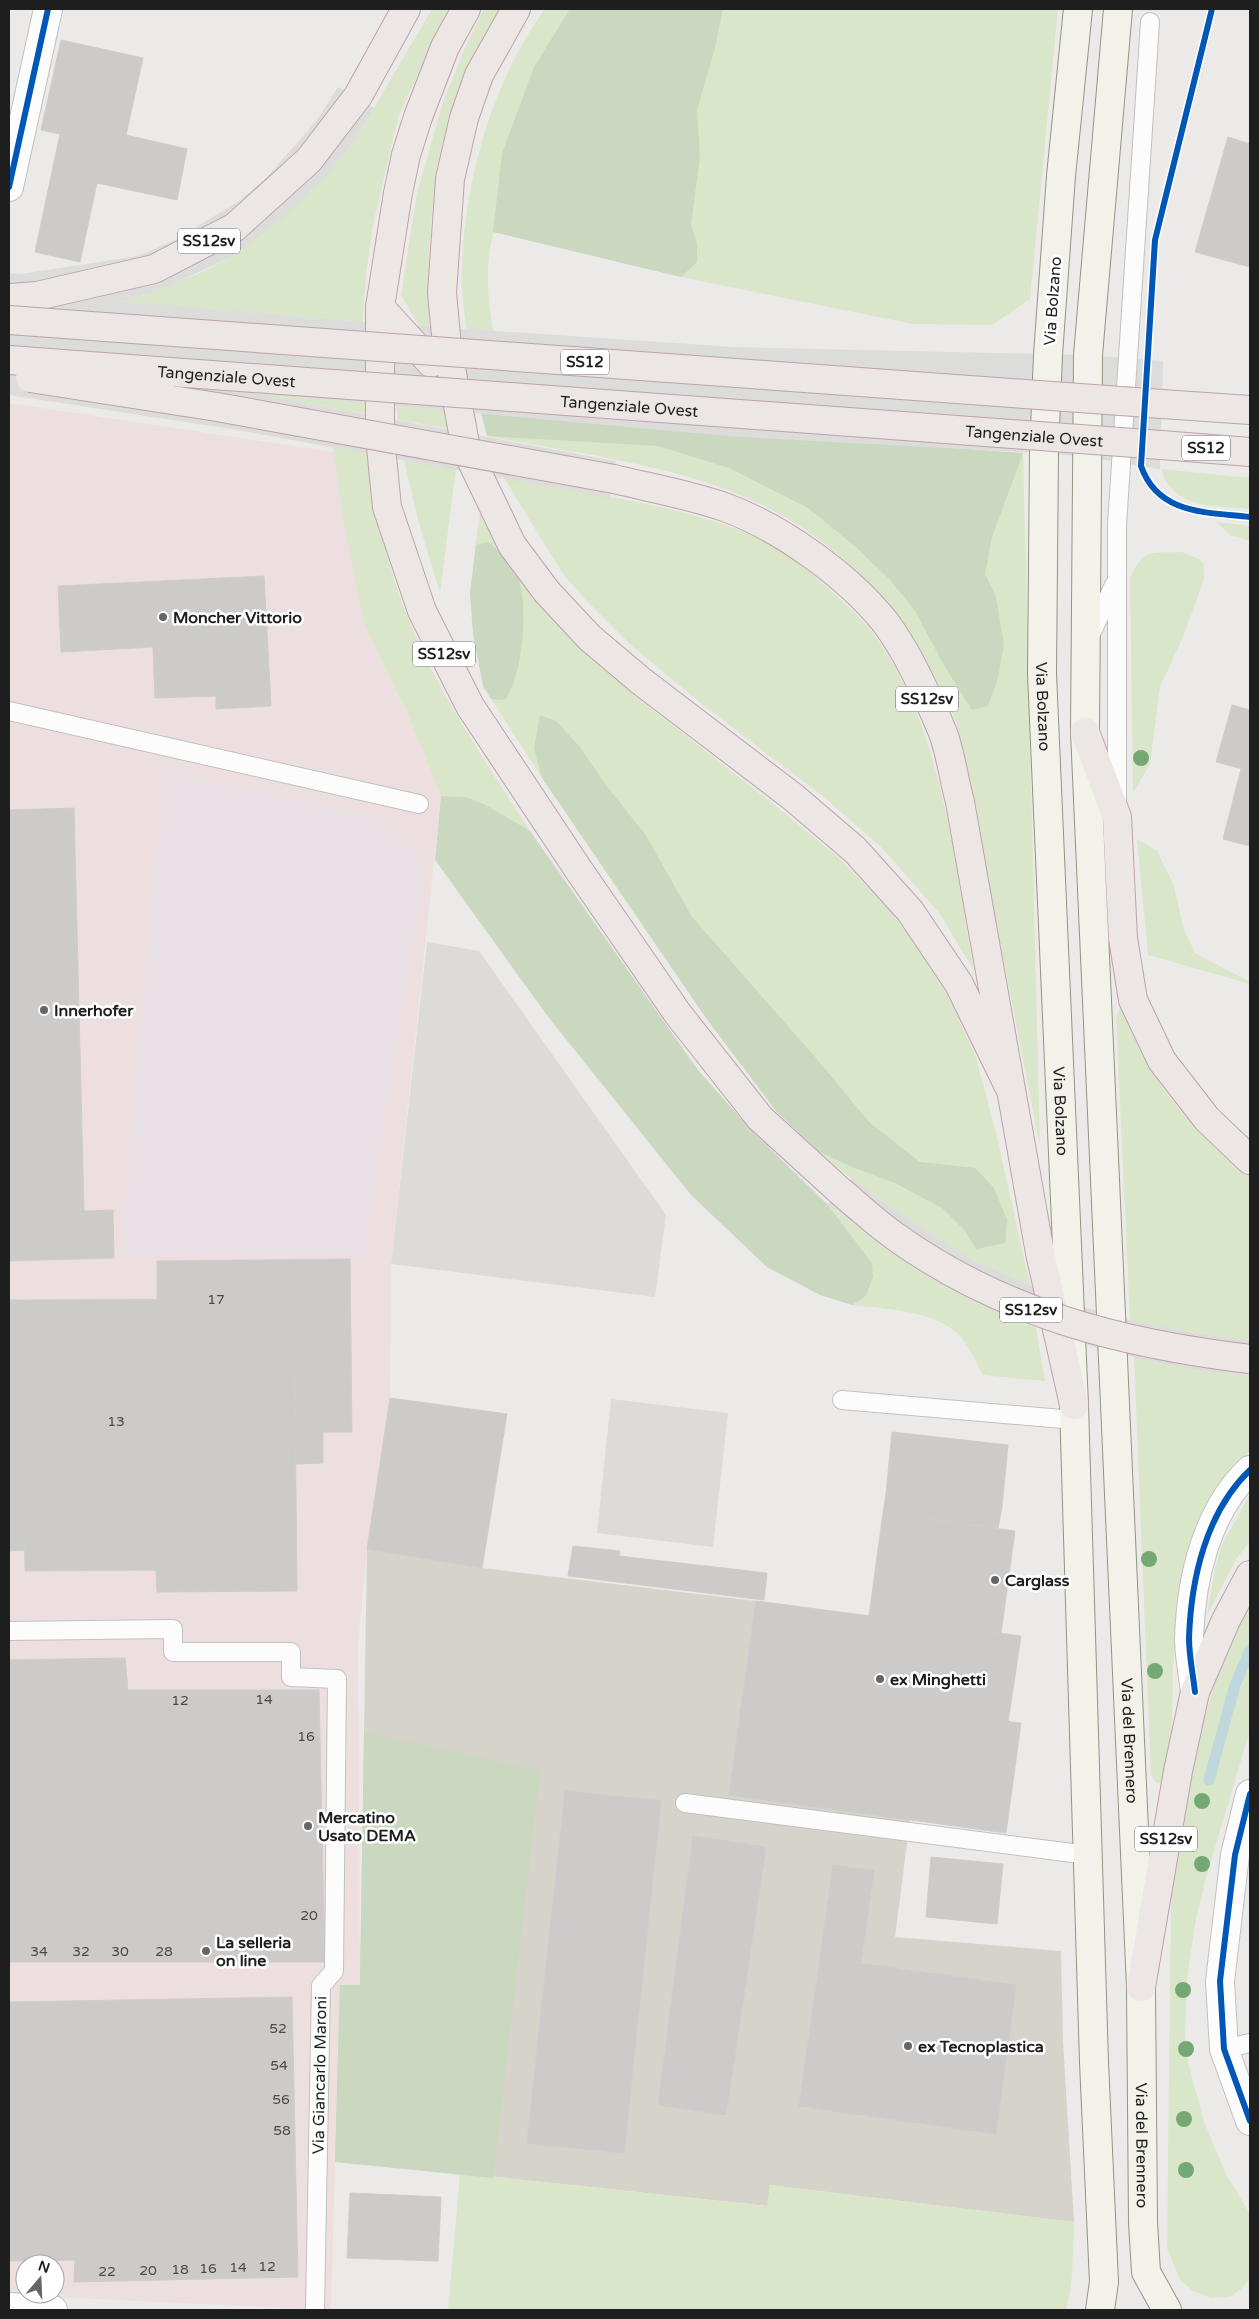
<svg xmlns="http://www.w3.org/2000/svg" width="1259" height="2319" font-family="'Varela Round',sans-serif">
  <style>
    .commercial { fill: #eddfdf; fill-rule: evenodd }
    .industrial { fill: #e9e0e6 }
    .construction { fill: #d5d3ca }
    .grass { fill: #dae6c9 }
    .forest { fill: #c9d8bf }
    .parking { fill: #dcdbda }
    .pier { fill: #dcdcdb }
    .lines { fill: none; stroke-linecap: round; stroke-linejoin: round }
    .stream { stroke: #bed8dd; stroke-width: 11 }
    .building { fill: #cdcbc9; stroke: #cfccc9 }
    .service-casing { stroke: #c2c1c0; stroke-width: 20 }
    .minor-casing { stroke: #c2c1c0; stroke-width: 30 }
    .secondary-casing { stroke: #949482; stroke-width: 30 }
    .trunk-casing { stroke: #bea1ac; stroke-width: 30 }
    .service { stroke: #fcfcfc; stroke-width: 18 }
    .minor { stroke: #fcfcfc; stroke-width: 28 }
    .secondary { stroke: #f2f2eb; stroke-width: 28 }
    .trunk { stroke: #ece6e4; stroke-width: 28 }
    .trunk-bridge-casing { stroke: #bea1ac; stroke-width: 30; stroke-linecap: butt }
    .trunk-bridge { stroke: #ece6e4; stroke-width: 28 }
    .cycleway-casing { stroke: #fff; stroke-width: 9 }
    .cycleway { stroke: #0057b8; stroke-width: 6 }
    .tree { fill: #76a876 }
    .poi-dot { fill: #666565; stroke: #fff; stroke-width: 2 }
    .labels { text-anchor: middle; stroke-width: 5; stroke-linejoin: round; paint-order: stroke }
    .number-label { font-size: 14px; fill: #4a4949 }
    .shield { fill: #fff; stroke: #626262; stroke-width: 1 }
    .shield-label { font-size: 15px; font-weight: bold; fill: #1e1e1e }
    .street-label { font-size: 16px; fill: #1e1e1e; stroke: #fff }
    .poi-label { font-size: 16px; font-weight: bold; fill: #1e1e1e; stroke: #fff; text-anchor: start }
  </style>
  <rect width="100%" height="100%" fill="#eceae8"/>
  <!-- commercial -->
  <path class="commercial" d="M9,403l325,49 9,68 63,190 35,86 -50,467 -1,135 -23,151 -9,93 2,343h-20l-9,325 -322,-15zM25,2264h30v30h-30z"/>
  <!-- industrial -->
  <path class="industrial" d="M164,771l211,45 49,45 -60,393h-244z"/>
  <!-- construction -->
  <path class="construction" d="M367,1549l115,19 274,33 265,35 -13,85 13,2 -15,110 -96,-13 -15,117 166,14 2,90 11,181 -304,-37 -2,21 -308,-33 -125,-11 5,-177h20z"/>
  <!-- grass -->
  <path class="grass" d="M432,9h16l-50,109 -25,107 -7,50 -3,47 -249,-21 27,-5 59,-23 33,-17 66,-53 33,-33 23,-30z
    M484,9h18c-20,42 -45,84 -57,129 -17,62 -16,125 -16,188h-10l-18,-31 16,-102 25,-88 24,-60z
    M545,9h513l-28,290 -38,26 -79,-1 -232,-47 -187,-45c-10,33 -6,66 -1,99l-27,-2c-1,-14 -4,-28 -4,-42 -2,-92 28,-204 83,-278z
    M243,392l122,10 2,12z
    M396,406l51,4 4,19 -53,-9z
    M481,413l258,24 284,16 17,693 -83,-422c-42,-101 -113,-187 -217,-229 -77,-32 -171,-43 -253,-59z
    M333,447l34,6c8,48 17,98 33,144 30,85 82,159 130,234l-46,-27 -18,-7 -25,-1 -35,-86 -41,-83 -22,-107z
    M404,460l52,9 -16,124 -22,-73z
    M1161,469l89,9v31c-34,-3 -77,0 -89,-40z
    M504,478c80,15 164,25 241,54 31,11 61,36 85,58 12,11 25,22 36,35 75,88 88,236 108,346l-34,-57 -57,-65 -58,-51 -122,-93 -70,-58 -52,-52 -20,-24z
    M481,502l100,144 58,53 138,108 62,51 45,46 34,42 33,54 25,57 21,80 33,148 -60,-26 -95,-62 -46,-36 -53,-50 -70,-93 -164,-240 -59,-92 -10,-53 -3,-40z
    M1216,522l34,4v15l-20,-6z
    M1182,552l17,7 5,6v14l-21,58 -23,50 -10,77 -17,29 -3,-215c13,-30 22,-25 52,-26z
    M1137,839l20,12 16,32 11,46 11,24 55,29v2l-102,-29z
    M1121,1005c28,77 66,121 129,171v164l-49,-6 -71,-14 -14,-303z
    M828,1205c64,49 132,94 208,123l9,53 -62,-6c-7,-13 -14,-29 -24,-40 -25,-25 -74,-26 -107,-30l14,-9 6,-33z
    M1134,1357l66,14 50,4v76l-18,20 -54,145 -5,52 -1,58 -7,47 -4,9 -5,1 -5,-8z
    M1250,1494v47l-13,17 -30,57 8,-46 6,-22z
    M1250,1603v127l-44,148 -11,46 -9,63 -1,64 19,71 22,52 24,40v64l-9,11 -11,8 -19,1 -18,-7 -13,-11 -13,-32 4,-347 5,-65 11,-55 27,-96z
    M460,2173l307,33 3,-21 304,37c-1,29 0,60 -8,88h-618z"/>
  <!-- forest -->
  <path class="forest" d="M570,9h153l-8,39 -18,62 3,46 -9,69 6,18v19l-16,15 -188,-45 9,-79 32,-86z
    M481,413l542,40 -31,84 -7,37 11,23 8,48 -6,33 -10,28 -16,4 -27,-43 -31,-58 -24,-29 -33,-32 -49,-40 -79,-40 -71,-22 -171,-10z
    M488,542c7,6 17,13 23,20 21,27 13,112 -6,138l-14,-1 -8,-13 -10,-53 -3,-40 6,-48z
    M540,715l16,6 24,26 25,37 40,50 47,83 124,141 54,65 50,39 55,6 19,20 13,32 -2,23 -29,6 -11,-18 -23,-23 -47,-25 -43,-16 -34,-16 -42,-40 -70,-93 -164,-240 -8,-29z
    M441,796l25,1 18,7 46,27 168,239 56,63 74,72 44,58 1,14 -7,19 -14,9 -32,-10 -53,-28 -76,-72 -142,-177 -114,-158z
    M364,1732l176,39 -47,407 -158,-16 5,-177h20z"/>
  <!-- parking -->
  <path class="parking" d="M427,942l52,9 187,264 -11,82 -264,-33z
    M611,1399l117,14 -15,134 -116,-14z"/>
  <!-- pier -->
  <path class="pier" d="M338,87l36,21 -19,32 -23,30 -33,33 -25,22 -41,31 -62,29 -30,11 -24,5 246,21 371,25 354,8 75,6 -3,108 -74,-12 -42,-4 -305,-16 -488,-44 365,68 -6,37 -372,-68 -229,-35v-122l12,1 117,-18 33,-14 68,-41 28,-24 50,-57z
    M852,1178l23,19 95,62 60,26 54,22 46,13 71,14 49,6v35l-49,-4 -56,-11 -51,-13 -89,-31 -91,-49 -86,-62z"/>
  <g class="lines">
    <!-- stream -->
    <path class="stream" d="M1209,1780l26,-95 15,-35"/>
  </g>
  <!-- building -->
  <path class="building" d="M61,40l82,18 -17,77 61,14 -10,51 -80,-17 -17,79 -45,-10 25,-118 -19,-4z
    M1228,137l22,7v123l-55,-15z
    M264,576l7,130 -55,3v-13l-61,2 -2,-51 -92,5 -3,-66z
    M1232,705l18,5v61l-34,-9z
    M1241,769l9,2v75l-27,-7z
    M74,808l10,403 29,-1 1,48 -105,3v-451z
    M350,1259l2,173h-29v31l-27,1 -2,-169h-59l1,15h-35v-11h-44v-38z
    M235,1295h59l3,296 -140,1 -1,-22 -131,1 -2,-271 178,-1v11h35z
    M9,1300h14l2,250 -16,1z
    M390,1398l117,16 -25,154 -115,-19z
    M892,1432l116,13 -6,62 -116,-13z
    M886,1494l116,13 -4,21 -115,-15z
    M883,1513l132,18 -14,102 -132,-17z
    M573,1546l47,5 -1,5 148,17 -3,27 -196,-24z
    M756,1601l265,35 -13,86 13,1 -15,110 -277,-38z
    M125,1658l3,32h191l6,272h-316v-302z
    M565,1791l96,10 -37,352 -97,-10z
    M693,1836l73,11 -40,268 -68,-10z
    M931,1857l72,7 -6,60 -71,-7z
    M833,1865l41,6 -13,92 -41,-5z
    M820,1958l196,27 -20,149 -197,-28z
    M292,1997l6,280 -224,5 1,-22 -66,1v-259z
    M350,2193l91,4 -3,64 -91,-3z"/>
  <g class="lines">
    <defs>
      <path id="service" d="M1090,636l24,-51
        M9,711l410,93
        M1117,799v-274l33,-503
        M842,1400l232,20
        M9,1631l164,-2v23h118v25l46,2 -3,292 -13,15 -6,324
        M685,1803l403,52
        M1224,2049l26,-6"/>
      <path id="minor" d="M9,187l39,-178
        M1195,1692c-2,-18 -6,-36 -6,-54 2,-59 17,-126 61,-168
        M1250,1794l-15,61 -15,126 4,68 26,72
        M9,2307l44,3"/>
      <g id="secondary">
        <path id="s1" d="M1078,9l-17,167 -13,179 -4,98 -2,221 32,731 20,657 10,220 -4,28"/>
        <path id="s2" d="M1118,9l-30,346 -3,377 56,1255 2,235 3,50 21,38"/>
      </g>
      <path id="trunk" d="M466,9l-21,38 -27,70 -12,38 -8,38 -18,114v130l7,70 35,104 48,95 108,163 100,145 82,104 80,73
        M516,9l-37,66 -15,43 -14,61 -8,114 5,53 19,103 46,96 35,47 43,46 51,43 152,116 62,53 55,61 49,73 52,107
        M9,298l28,-2 117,-27 81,-42 74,-67 49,-64 48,-87
        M380,307l51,56
        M1162,404l88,6
        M1161,445l89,7
        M614,479c37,9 77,16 113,29 56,21 121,68 158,114 22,29 44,77 58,111 8,22 11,47 17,69l80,451 34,152
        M1085,732l32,85 6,121 10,62 29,61 45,58 43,41
        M1141,1987l37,-216 17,-79 31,-72 24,-45"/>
    </defs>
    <!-- service casing -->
    <use href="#service" class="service-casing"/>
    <!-- minor casing -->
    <use href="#minor" class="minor-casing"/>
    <!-- secondary casing -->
    <use href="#secondary" class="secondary-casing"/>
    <!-- trunk casing -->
    <use href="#trunk" class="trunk-casing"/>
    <!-- service -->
    <use href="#service" class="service"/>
    <!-- minor -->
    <use href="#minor" class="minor"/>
    <!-- secondary -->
    <use href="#secondary" class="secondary"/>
    <!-- trunk -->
    <use href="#trunk" class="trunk"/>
    <defs>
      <g id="trunk-bridge">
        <path d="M9,320l1153,84"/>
        <path id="s3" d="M9,360l1152,85"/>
        <path d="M30,378l187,29 397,72"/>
        <path d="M840,1191c18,15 36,32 56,46 106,76 226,107 354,122"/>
      </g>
    </defs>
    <!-- trunk-bridge casing -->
    <use href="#trunk-bridge" class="trunk-bridge-casing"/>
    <!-- trunk-bridge -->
    <use href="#trunk-bridge" class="trunk-bridge"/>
    <defs>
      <path id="cycleway" d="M1212,9l-57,231 -14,226c17,49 66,46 109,51
        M9,187l39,-178
        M1195,1692c-2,-18 -6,-36 -6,-54 2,-59 17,-126 61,-168
        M1250,1794l-15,61 -15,126 4,68 26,72"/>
    </defs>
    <!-- cycleway casing -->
    <use href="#cycleway" class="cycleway-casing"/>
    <!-- cycleway -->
    <use href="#cycleway" class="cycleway"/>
  </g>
  <!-- trees -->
  <g class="tree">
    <circle cx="1141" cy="758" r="8"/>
    <circle cx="1149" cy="1559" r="8"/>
    <circle cx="1155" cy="1671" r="8"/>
    <circle cx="1202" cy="1801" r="8"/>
    <circle cx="1202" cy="1864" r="8"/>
    <circle cx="1183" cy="1990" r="8"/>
    <circle cx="1186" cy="2049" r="8"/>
    <circle cx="1184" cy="2119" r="8"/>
    <circle cx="1186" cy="2170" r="8"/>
  </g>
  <!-- markers -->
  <g class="poi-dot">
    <circle cx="163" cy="617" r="5"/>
    <circle cx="44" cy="1010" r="5"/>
    <circle cx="995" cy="1580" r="5"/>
    <circle cx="880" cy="1679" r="5"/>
    <circle cx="308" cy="1826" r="5"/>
    <circle cx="206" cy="1951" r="5"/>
    <circle cx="908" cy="2046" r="5"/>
  </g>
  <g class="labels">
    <!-- number labels -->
    <g class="number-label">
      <text x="216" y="1304">17</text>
      <text x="116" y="1426">13</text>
      <text x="264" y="1704">14</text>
      <text x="180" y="1705">12</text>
      <text x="306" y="1741">16</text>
      <text x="309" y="1920">20</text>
      <text x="39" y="1956">34</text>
      <text x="81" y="1956">32</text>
      <text x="120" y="1956">30</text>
      <text x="164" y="1956">28</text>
      <text x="278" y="2033">52</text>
      <text x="279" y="2070">54</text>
      <text x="281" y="2104">56</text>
      <text x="282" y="2135">58</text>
      <text x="267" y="2271">12</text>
      <text x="238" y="2272">14</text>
      <text x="208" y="2273">16</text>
      <text x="180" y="2274">18</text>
      <text x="148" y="2275">20</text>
      <text x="107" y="2276">22</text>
    </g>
    <!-- shield labels -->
    <g class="shield">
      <rect x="178" y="228.5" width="62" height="25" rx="4"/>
      <rect x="561" y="349.5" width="48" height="25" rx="4"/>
      <rect x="1182" y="435.5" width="48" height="25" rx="4"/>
      <rect x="413" y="641.5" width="62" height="25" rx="4"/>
      <rect x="896" y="686.5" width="62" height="25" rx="4"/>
      <rect x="1000" y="1297.5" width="62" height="25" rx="4"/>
      <rect x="1135" y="1826.5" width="62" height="25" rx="4"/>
    </g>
    <g class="shield-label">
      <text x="209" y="246">SS12sv</text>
      <text x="585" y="367">SS12</text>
      <text x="1206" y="453">SS12</text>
      <text x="444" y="659">SS12sv</text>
      <text x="927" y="704">SS12sv</text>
      <text x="1031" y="1315">SS12sv</text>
      <text x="1166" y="1844">SS12sv</text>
    </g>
    <!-- street labels -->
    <g class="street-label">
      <text transform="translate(1052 301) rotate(-86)" y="6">Via Bolzano</text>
      <text dy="6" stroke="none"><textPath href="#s3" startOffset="218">Tangenziale Ovest</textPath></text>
      <text dy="6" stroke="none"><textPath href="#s3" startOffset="622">Tangenziale Ovest</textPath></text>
      <text dy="6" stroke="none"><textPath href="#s3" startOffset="1028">Tangenziale Ovest</textPath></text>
      <text dy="6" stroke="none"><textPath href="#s1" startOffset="699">Via Bolzano</textPath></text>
      <text dy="6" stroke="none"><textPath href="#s1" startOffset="1104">Via Bolzano</textPath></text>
      <text dy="6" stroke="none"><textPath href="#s2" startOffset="1734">Via del Brennero</textPath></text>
      <text transform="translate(319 2075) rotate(-89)" y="6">Via Giancarlo Maroni</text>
      <text dy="6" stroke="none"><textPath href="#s2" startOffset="2139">Via del Brennero</textPath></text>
    </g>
    <!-- poi labels -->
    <g class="poi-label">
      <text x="173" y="623">Moncher Vittorio</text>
      <text x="54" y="1016">Innerhofer</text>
      <text x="1005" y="1586">Carglass</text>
      <text x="890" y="1685">ex Minghetti</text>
      <text x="318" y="1823">Mercatino<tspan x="318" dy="18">Usato DEMA</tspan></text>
      <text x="216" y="1948">La selleria<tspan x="216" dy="18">on line</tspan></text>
      <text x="918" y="2052">ex Tecnoplastica</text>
    </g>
  </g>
  <!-- border -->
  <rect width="1259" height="2319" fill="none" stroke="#1e1e1e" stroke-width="20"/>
  <!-- north arrow -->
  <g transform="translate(40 2279) rotate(19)"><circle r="24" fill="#ffffff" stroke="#a5a5a5"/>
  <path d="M0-4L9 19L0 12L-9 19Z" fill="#666565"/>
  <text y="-8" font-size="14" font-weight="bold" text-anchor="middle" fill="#1e1e1e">N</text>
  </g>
</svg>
